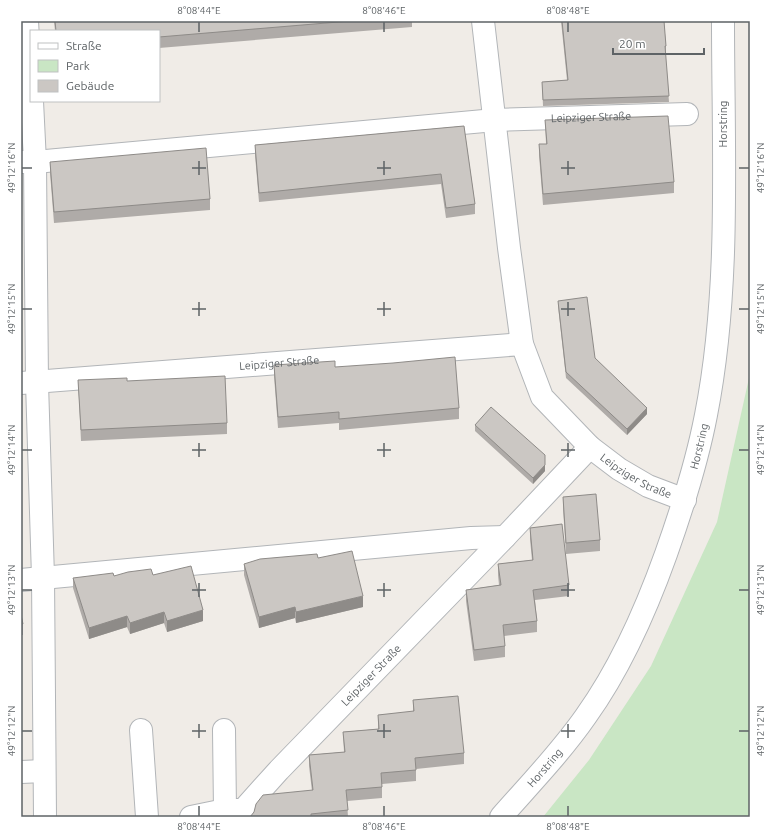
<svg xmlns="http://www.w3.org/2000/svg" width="771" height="838" font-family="Ubuntu,sans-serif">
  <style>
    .green { fill: #c9e6c4 }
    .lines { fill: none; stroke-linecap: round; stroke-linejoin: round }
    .minor-casing { stroke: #b2b5b8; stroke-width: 24 }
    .minor { stroke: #fff; stroke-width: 22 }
    .wall { fill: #afaba8 }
    .shaded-wall { fill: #8e8b88 }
    .building { fill: #cbc7c3; stroke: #8e8b88 }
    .ticks { fill: none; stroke: #5e6366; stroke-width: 1.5 }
    .labels { text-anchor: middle; stroke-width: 4; stroke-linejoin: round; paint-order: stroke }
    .street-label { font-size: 11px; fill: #5e6366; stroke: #fff }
    .neatline { fill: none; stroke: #5e6366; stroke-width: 1.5 }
    .ticks-label { font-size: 10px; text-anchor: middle; fill: #5e6366 }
  </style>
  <rect width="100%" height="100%" fill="#f0ece7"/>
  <!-- green -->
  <path class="green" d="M750,368v449h-207l46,-57 62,-94 66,-144 32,-144z"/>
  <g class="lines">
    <defs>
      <g id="minor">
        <path d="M27,21l4,71"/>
        <path id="s1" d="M483,21l26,227 13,96 20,53 48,50 29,22 29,17 37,14"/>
        <path d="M32,101l3,61 2,221 6,194 2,240"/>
        <path id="s2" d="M21,162h14l460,-42 192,-6"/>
        <path id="s3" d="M21,383l501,-39"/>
        <path d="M21,580l450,-42 34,-1"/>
        <path d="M141,730l6,87"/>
        <path d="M224,730l1,80"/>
        <path d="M21,772l23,-1"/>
        <path d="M191,817l34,-7h14"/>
        <path id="s4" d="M243,817v-7l36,-40 226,-233 85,-90"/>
        <path id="s5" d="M501,817c29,-33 60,-65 85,-101 35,-49 60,-106 80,-162 16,-45 31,-92 40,-139 25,-127 17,-265 17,-394"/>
      </g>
    </defs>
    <!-- minor casing -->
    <use href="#minor" class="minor-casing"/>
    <!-- minor -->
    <use href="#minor" class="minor"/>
  </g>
  <!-- wall -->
  <path class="wall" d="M54,21h358v6l-253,21v-17h-104z
    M561,21h103l2,25v6h-1l4,50 -126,4 -1,-24 25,-2z
    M545,120l129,62v11l-131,12 -4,-50v-11h7z
    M464,126l11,78v10l-29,4 -5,-34 -182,18 -4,-47v-10z
    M50,162l160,37v11l-156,13 -4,-50z
    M558,301l37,57 52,56 -20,21 -61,-57 -8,-72z
    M274,365l61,2 124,41v11l-120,11v-7l-61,5 -4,-52z
    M78,380l49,1 100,42v11l-146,7z
    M475,425l70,46 -12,13 -58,-53z
    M563,497l37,43v11l-34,3 -3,-46z
    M530,528l39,57v11l-34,4 2,21v11l-33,4 1,10v11l-31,4 -8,-60v-11l33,-5 -1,-10v-11l34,-4 -2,-21z
    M318,558l45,49 -67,16 -1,-5 -36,10 -15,-53v-11z
    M153,575l50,46 -36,11 -3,-9 -34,11 -3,-7 -38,12 -16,-51v-10z
    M21,615l2,9v11h-2z
    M413,700l51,53v11l-48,5v12l-34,3v14l-35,3 1,16h-98l62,-26 -3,-25v-11l35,-3 -1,-20 35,-3v-14l35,-3z"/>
  <!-- shaded-wall -->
  <path class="shaded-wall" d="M647,408v6l-20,21v-6z
    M545,465v6l-12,13v-6z
    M363,596v11l-67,16v-11z
    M295,607v11l-36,10v-11z
    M203,610v11l-36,11v-11z
    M164,612v11l-34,11v-11z
    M127,616v11l-38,12v-11z"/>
  <!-- building -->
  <path class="building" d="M55,21h295l-191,16v-6h-103z
    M562,21h102l2,25h-1l4,50 -126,4 -1,-18 26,-2z
    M668,116l6,66 -131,12 -4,-50h8l-2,-24z
    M464,126l11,78 -29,4 -5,-34 -182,19 -4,-48z
    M206,148l4,51 -156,13 -4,-50z
    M587,297l8,61 52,50 -20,21 -61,-57 -8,-71z
    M455,357l4,51 -120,11v-7l-61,5 -4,-52 61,-4v6l58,-4z
    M225,376l2,47 -146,7 -3,-50 49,-2v3z
    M491,407l54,48v10l-12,13 -58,-53z
    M596,494l4,46 -34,3 -3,-46z
    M562,524l7,61 -36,5 4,31 -34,4 2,21 -31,4 -8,-60 35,-5 -3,-21 35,-4 -3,-32z
    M352,551l11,45 -67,16 -1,-5 -36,10 -15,-53 16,-5 57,-5 1,4z
    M191,566l12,44 -36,11 -3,-9 -34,11 -3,-7 -38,12 -16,-50 40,-5 1,3 14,-4 23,-3 2,6z
    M21,615l2,9h-2z
    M458,696l6,57 -49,5 1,12 -35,3 1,14 -36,3 2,20 -37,4v3h-61l4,-5 2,-8 7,-9 50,-5 -4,-35 36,-3 -2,-20 36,-3 -1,-14 36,-4 -1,-11z"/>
  <!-- ticks -->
  <path class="ticks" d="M199,22v10M384,22v10M568,22v10M199,161v14M384,161v14M568,161v14M22,168h10M192,168h14M377,168h14M561,168h14M739,168h10M199,302v14M384,302v14M568,302v14M22,309h10M192,309h14M377,309h14M561,309h14M739,309h10M199,443v14M384,443v14M568,443v14M22,450h10M192,450h14M377,450h14M561,450h14M739,450h10M199,583v14M384,583v14M568,583v14M22,590h10M192,590h14M377,590h14M561,590h14M739,590h10M199,724v14M384,724v14M568,724v14M22,731h10M192,731h14M377,731h14M561,731h14M739,731h10M199,806v10M384,806v10M568,806v10"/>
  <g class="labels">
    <!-- street labels -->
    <g class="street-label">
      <text dy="4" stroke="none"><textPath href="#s2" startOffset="572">Leipziger Straße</textPath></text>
      <text transform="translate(723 124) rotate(-90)" y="4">Horstring</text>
      <text dy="4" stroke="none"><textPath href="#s3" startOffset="259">Leipziger Straße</textPath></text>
      <text dy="4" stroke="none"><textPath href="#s5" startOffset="426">Horstring</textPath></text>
      <text dy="4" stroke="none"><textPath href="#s1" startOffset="506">Leipziger Straße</textPath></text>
      <text dy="4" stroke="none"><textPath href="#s4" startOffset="193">Leipziger Straße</textPath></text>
      <text dy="4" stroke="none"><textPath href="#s5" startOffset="66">Horstring</textPath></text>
    </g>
  </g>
  <!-- border -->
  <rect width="771" height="838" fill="none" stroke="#ffffff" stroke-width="44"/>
  <!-- legend -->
  <rect x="30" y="30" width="130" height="72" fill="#ffffff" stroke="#bfc1c2"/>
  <rect x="38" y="43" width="20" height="6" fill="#ffffff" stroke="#bfc1c2"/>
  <text x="66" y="50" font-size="12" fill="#5e6366">Straße</text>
  <rect x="38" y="60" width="20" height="12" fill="#c9e6c4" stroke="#bfc1c2"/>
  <text x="66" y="70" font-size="12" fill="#5e6366">Park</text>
  <rect x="38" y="80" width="20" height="12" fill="#cbc7c3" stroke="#bfc1c2"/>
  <text x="66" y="90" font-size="12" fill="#5e6366">Gebäude</text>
  <!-- scale -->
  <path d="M613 48v6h91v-6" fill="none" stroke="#5e6366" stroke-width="2"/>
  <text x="619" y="48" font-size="12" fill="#5e6366" stroke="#ffffff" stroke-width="3" paint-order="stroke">20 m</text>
  <rect x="22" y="22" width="727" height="794" class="neatline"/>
  <g class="ticks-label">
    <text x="199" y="14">8°08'44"E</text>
    <text x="384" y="14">8°08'46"E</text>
    <text x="568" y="14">8°08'48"E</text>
    <text transform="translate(11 168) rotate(-90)" y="4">49°12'16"N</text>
    <text transform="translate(760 168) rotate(-90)" y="4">49°12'16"N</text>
    <text transform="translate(11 309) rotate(-90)" y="4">49°12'15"N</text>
    <text transform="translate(760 309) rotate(-90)" y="4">49°12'15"N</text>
    <text transform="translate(11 450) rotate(-90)" y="4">49°12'14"N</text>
    <text transform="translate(760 450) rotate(-90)" y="4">49°12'14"N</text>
    <text transform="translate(11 590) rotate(-90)" y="4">49°12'13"N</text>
    <text transform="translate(760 590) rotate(-90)" y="4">49°12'13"N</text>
    <text transform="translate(11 731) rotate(-90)" y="4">49°12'12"N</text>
    <text transform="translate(760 731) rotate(-90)" y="4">49°12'12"N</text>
    <text x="199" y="830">8°08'44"E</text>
    <text x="384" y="830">8°08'46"E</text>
    <text x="568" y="830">8°08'48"E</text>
  </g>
</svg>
